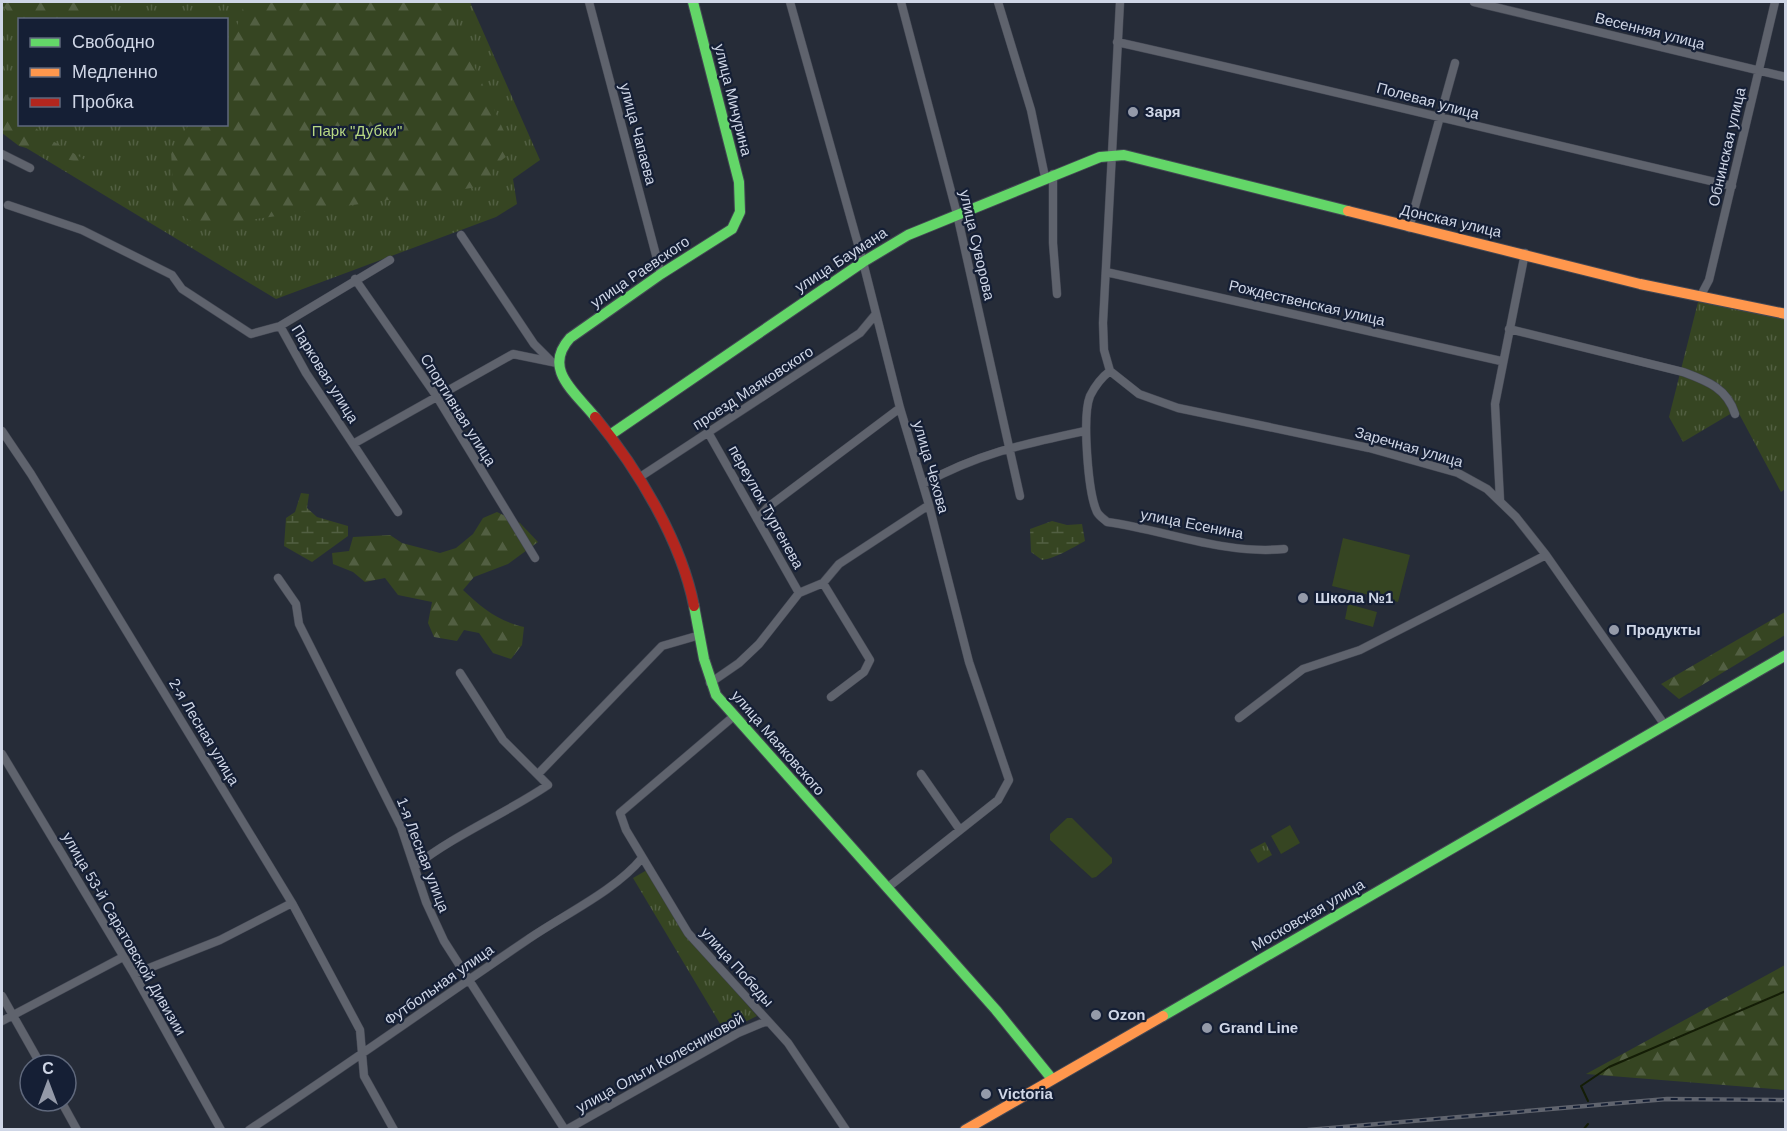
<svg xmlns="http://www.w3.org/2000/svg" width="1787" height="1131" font-family="Helvetica,sans-serif">
  <style>
    .grass { fill: url(#grass-tufts); fill-rule: evenodd }
    .forest { fill: url(#forest-firs) }
    .wetland { fill: url(#wetland-marsh) }
    .pitch { fill: #364522 }
    .lines { fill: none; stroke-linecap: round; stroke-linejoin: round }
    .stream { stroke: #141d06; stroke-width: 2 }
    .street-casing { stroke: #434753; stroke-width: 9 }
    .fast-casing { stroke: #434753; stroke-width: 12 }
    .slow-casing { stroke: #434753; stroke-width: 12 }
    .jam-casing { stroke: #434753; stroke-width: 12 }
    .street { stroke: #5f636d; stroke-width: 8 }
    .fast { stroke: #63d668; stroke-width: 10 }
    .slow { stroke: #ff974d; stroke-width: 10 }
    .jam { stroke: #b3261e; stroke-width: 10 }
    .rail-casing { stroke: #60646e; stroke-width: 4.5 }
    .rail { stroke: #151f35; stroke-width: 2; stroke-dasharray: 7; stroke-linecap: butt }
    .poi-dot { fill: #949aa9; stroke: #151f35; stroke-width: 2 }
    .labels { text-anchor: middle; stroke-width: 4.5; stroke-linejoin: round; paint-order: stroke }
    .street-label { font-size: 15px; fill: #cfd6e6; stroke: #151f35 }
    .poi-label { font-size: 15px; font-weight: bold; fill: #cfd6e6; stroke: #151f35; text-anchor: start }
    .park-label { font-size: 15px; fill: #b7d783; stroke: #151f35 }
  </style>
  <defs>
    <pattern id="grass-tufts" width="24" height="20" patternUnits="userSpaceOnUse" patternTransform="scale(1.5)"><rect width="24" height="20" fill="#364522"/><path d="M3 7l-1-3M5 7V3M7 7l1-3M15 17l-1-3M17 17v-4M19 17l1-3" fill="none" stroke="#525f42"/></pattern>
    <pattern id="forest-firs" width="22" height="20" patternUnits="userSpaceOnUse" patternTransform="scale(1.5)"><rect width="22" height="20" fill="#364522"/><path d="M5 1l3.5 6h-7zM16 11l3.5 6h-7z" fill="#525f42"/></pattern>
    <pattern id="wetland-marsh" width="20" height="14" patternUnits="userSpaceOnUse" patternTransform="scale(1.5)"><rect width="20" height="14" fill="#364522"/><path d="M1 5h8M5 5V1M11 12h8M15 12V8" fill="none" stroke="#525f42"/></pattern>
  </defs>
  <rect width="100%" height="100%" fill="#262c38"/>
  <!-- grass -->
  <path class="grass" d="M2,2h468l70,158 -27,19 4,25 -21,13 -220,82 -253,-153 -21,-20zM20,20h206v104h-206z
    M1698,302l87,16v171l-4,3 -44,-82 -54,32 -14,-25z
    M1265,842l7,13 -14,8 -8,-13z
    M647,870l40,66 70,80 -32,16 -92,-154z"/>
  <!-- forest -->
  <path class="forest" d="M2,2h91l-10,17 -63,1 -1,3 -17,-18z
    M245,2h200l68,149 -21,17v17l-292,42 -26,-17 -3,-60 18,-25 37,-1 1,-68z
    M2,90l17,19 1,15 13,1 11,11 55,32 -80,-22 -17,-13z
    M497,512l23,11 18,19 -30,22 -34,13 -11,13c19,18 35,31 61,37l-2,18 -11,14 -18,-6 -14,-20 -15,-3 -7,11 -23,-4 -6,-14 4,-21 -34,-7 -13,-17 -20,4 -12,-10 -20,-8 -1,-11 17,-2 4,-14 37,-2 12,8 38,10 16,-5 17,-14 10,-16z
    M1785,612v23l-106,64 -18,-15z
    M1785,965v125l-199,-16z"/>
  <!-- wetland -->
  <path class="wetland" d="M301,493l8,1 -2,14 10,9 31,9v10l-36,26 -28,-16 2,-28 9,-6z
    M1052,521l15,4 15,-1 3,17c-13,7 -29,17 -43,19l-11,-8 -1,-23z"/>
  <!-- pitch -->
  <path class="pitch" d="M1343,538l67,17 -12,47 -66,-16z
    M1348,604l29,8 -4,15 -28,-8z
    M1067,818h5l40,40v5l-16,14 -4,1 -42,-38v-6z
    M1290,825l10,18 -19,11 -10,-18z"/>
  <g class="lines">
    <!-- stream -->
    <path class="stream" d="M1588,1101l-7,-15 28,-19 177,-76
      M1583,1130l5,-6"/>
    <defs>
      <path id="street" d="M589,2l72,272
        M790,2l73,260 37,146 29,97 40,157 40,118 -11,20 -111,88
        M901,2l56,212 63,282
        M998,2l33,108 14,67
        M1474,2l312,75
        M1117,42c206,46 410,97 615,144
        M2,154l28,14
        M1053,174v69l4,51
        M8,205l74,25 90,45 10,14 69,45 29,-8 110,-66
        M1409,228l46,-165
        M461,235l73,109 16,16
        M1106,272l395,89
        M355,279l82,118 98,161
        M1700,297l9,-17 66,-278
        M280,326l26,47 92,139
        M1509,329l174,43c24,9 44,16 52,42
        M1110,371l29,23 39,14 191,40 89,25 29,16 29,28 30,38 118,169
        M1110,371l-6,-21 -1,-27 17,-321
        M1110,371c-8,6 -15,15 -20,25 -8,20 -2,97 7,116 2,4 7,7 10,10 58,8 118,33 177,27
        M2,431l29,43 261,429 68,127 4,46 30,54
        M709,434l90,159
        M353,444l160,-90 44,9
        M640,477l220,-144 15,-18
        M923,484c56,-31 101,-40 162,-53
        M1500,500l-5,-96 30,-151
        M757,519l11,-12 132,-99
        M278,578l18,26 3,20 102,203 25,75 18,39 121,189
        M823,583l47,77 -6,12 -33,25
        M710,683l29,-20 20,-19 40,-51 24,-10 16,-19 90,-59
        M734,716l-114,97 6,17 62,103 100,110 58,87
        M1239,718l64,-49 57,-19 186,-95
        M2,754l132,220 87,156
        M538,774l124,-128 38,-11
        M921,774l39,56
        M415,866c41,-32 90,-52 133,-81l-45,-45 -43,-67
        M134,974l86,-34 72,-37
        M2,996l39,69
        M2,1021l121,-64
        M61,1101l16,29
        M249,1130c94,-62 185,-127 278,-190 36,-25 88,-49 115,-82
        M566,1130l172,-97 29,-12"/>
      <path id="fast" d="M595,417c-20,-25 -53,-48 -25,-79l91,-64 71,-45 8,-17 -1,-30 -46,-180
        M610,435l253,-173 45,-27 192,-78 24,-2 224,56
        M694,606l10,53 12,36 280,315 56,69
        M1163,1016l623,-361"/>
      <path id="slow" d="M1348,211l292,73 146,30
        M965,1130l198,-114"/>
      <path id="jam" d="M595,417c42,51 86,123 99,189"/>
    </defs>
    <!-- street casing -->
    <use href="#street" class="street-casing"/>
    <!-- fast casing -->
    <use href="#fast" class="fast-casing"/>
    <!-- slow casing -->
    <use href="#slow" class="slow-casing"/>
    <!-- jam casing -->
    <use href="#jam" class="jam-casing"/>
    <!-- street -->
    <use href="#street" class="street"/>
    <!-- fast -->
    <use href="#fast" class="fast"/>
    <!-- slow -->
    <use href="#slow" class="slow"/>
    <!-- jam -->
    <use href="#jam" class="jam"/>
    <defs>
      <path id="rail" d="M1308,1130l359,-31 119,1"/>
    </defs>
    <!-- rail casing -->
    <use href="#rail" class="rail-casing"/>
    <!-- rail -->
    <use href="#rail" class="rail"/>
  </g>
  <!-- markers -->
  <g class="poi-dot">
    <circle cx="1133" cy="112" r="6"/>
    <circle cx="1303" cy="598" r="6"/>
    <circle cx="1614" cy="630" r="6"/>
    <circle cx="1096" cy="1015" r="6"/>
    <circle cx="1207" cy="1028" r="6"/>
    <circle cx="986" cy="1094" r="6"/>
  </g>
  <g class="labels">
    <!-- street labels -->
    <g class="street-label">
      <text transform="translate(1650 31) rotate(14)" y="5">Весенняя улица</text>
      <text transform="translate(733 100) rotate(76)" y="5">улица Мичурина</text>
      <text transform="translate(1428 101) rotate(15)" y="5">Полевая улица</text>
      <text transform="translate(638 134) rotate(75)" y="5">улица Чапаева</text>
      <text transform="translate(1727 147) rotate(-77)" y="5">Обнинская улица</text>
      <text transform="translate(1451 221) rotate(13)" y="5">Донская улица</text>
      <text transform="translate(977 245) rotate(77)" y="5">улица Суворова</text>
      <text transform="translate(841 260) rotate(-33)" y="5">улица Баумана</text>
      <text transform="translate(640 272) rotate(-34)" y="5">улица Раевского</text>
      <text transform="translate(1307 303) rotate(13)" y="5">Рождественская улица</text>
      <text transform="translate(325 374) rotate(58)" y="5">Парковая улица</text>
      <text transform="translate(753 388) rotate(-33)" y="5">проезд Маяковского</text>
      <text transform="translate(458 410) rotate(58)" y="5">Спортивная улица</text>
      <text transform="translate(1409 447) rotate(16)" y="5">Заречная улица</text>
      <text transform="translate(931 467) rotate(74)" y="5">улица Чехова</text>
      <text transform="translate(766 507) rotate(61)" y="5">переулок Тургенева</text>
      <text transform="translate(1192 524) rotate(11)" y="5">улица Есенина</text>
      <text transform="translate(204 732) rotate(59)" y="5">2-я Лесная улица</text>
      <text transform="translate(778 743) rotate(49)" y="5">улица Маяковского</text>
      <text transform="translate(423 855) rotate(69)" y="5">1-я Лесная улица</text>
      <text transform="translate(1308 915) rotate(-30)" y="5">Московская улица</text>
      <text transform="translate(124 934) rotate(60)" y="5">улица 53-й Саратовской Дивизии</text>
      <text transform="translate(737 967) rotate(48)" y="5">улица Победы</text>
      <text transform="translate(439 985) rotate(-35)" y="5">Футбольная улица</text>
      <text transform="translate(660 1063) rotate(-29)" y="5">улица Ольги Колесниковой</text>
    </g>
    <!-- poi labels -->
    <g class="poi-label">
      <text x="1145" y="117">Заря</text>
      <text x="1315" y="603">Школа №1</text>
      <text x="1626" y="635">Продукты</text>
      <text x="1108" y="1020">Ozon</text>
      <text x="1219" y="1033">Grand Line</text>
      <text x="998" y="1099">Victoria</text>
    </g>
    <!-- park labels -->
    <g class="park-label">
      <text x="357" y="136">Парк "Дубки"</text>
    </g>
  </g>
  <!-- border -->
  <rect width="1787" height="1131" fill="none" stroke="#cfd6e6" stroke-width="6"/>
  <!-- legend -->
  <rect x="18" y="18" width="210" height="108" fill="#151f35" stroke="#5f687c" stroke-width="1.5"/>
  <rect x="30" y="38" width="30" height="9" fill="#63d668" stroke="#5f687c" stroke-width="1.5"/>
  <text x="72" y="48" font-size="18" fill="#cfd6e6">Свободно</text>
  <rect x="30" y="68" width="30" height="9" fill="#ff974d" stroke="#5f687c" stroke-width="1.5"/>
  <text x="72" y="78" font-size="18" fill="#cfd6e6">Медленно</text>
  <rect x="30" y="98" width="30" height="9" fill="#b3261e" stroke="#5f687c" stroke-width="1.5"/>
  <text x="72" y="108" font-size="18" fill="#cfd6e6">Пробка</text>
  <!-- north arrow -->
  <g transform="translate(48 1083)"><circle r="28" fill="#151f35" stroke="#5f687c" stroke-width="1.5"/>
  <path d="M0-4.5L10 22L0 15L-10 22Z" fill="#949aa9"/>
  <text y="-9" font-size="16" font-weight="bold" text-anchor="middle" fill="#cfd6e6">С</text>
  </g>
</svg>
